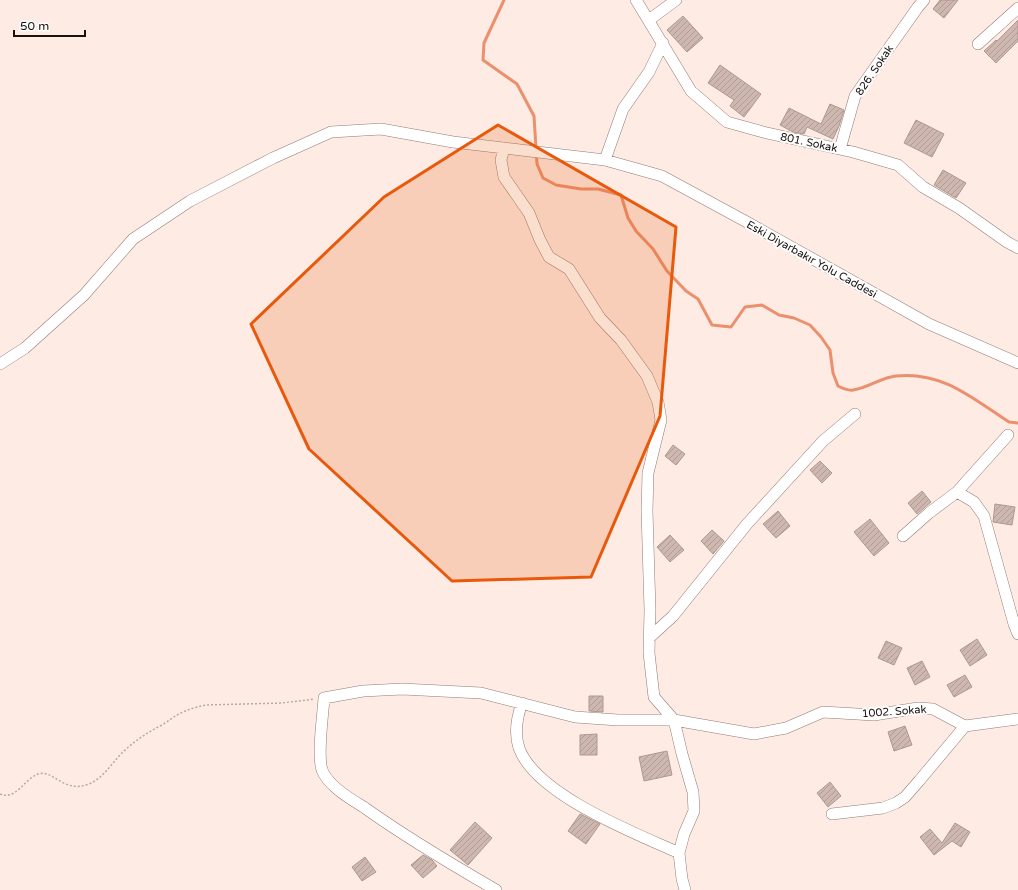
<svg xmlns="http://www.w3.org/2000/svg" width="1018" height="890" font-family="'Varela Round',sans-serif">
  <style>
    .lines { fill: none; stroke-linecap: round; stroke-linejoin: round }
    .stream { stroke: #eb8f6d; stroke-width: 3 }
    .building { fill: url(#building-hatch); stroke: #ae9891 }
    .minor-casing { stroke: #917c74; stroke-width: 12 }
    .path { stroke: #b8a8a2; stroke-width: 1.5; stroke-dasharray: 2 2; stroke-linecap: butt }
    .minor { stroke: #fff; stroke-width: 11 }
    .marked { fill: #e8590c; fill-opacity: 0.2; stroke: #e8590c; stroke-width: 3; stroke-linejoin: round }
    .labels { text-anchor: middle; stroke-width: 4; stroke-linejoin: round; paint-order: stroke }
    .street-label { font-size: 11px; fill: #18110e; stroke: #fdfdfd }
  </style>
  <defs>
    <pattern id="building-hatch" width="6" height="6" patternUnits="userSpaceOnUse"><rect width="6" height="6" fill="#ceb7af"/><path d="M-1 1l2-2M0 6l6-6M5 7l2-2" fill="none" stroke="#b09c95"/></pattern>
  </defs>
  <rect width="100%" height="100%" fill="#feebe4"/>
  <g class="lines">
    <!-- stream -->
    <path class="stream" d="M504,0l-20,43 -1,17 34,24 17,32 3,48 6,14 13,7 25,4h17l23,6 7,23 8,13 17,18 14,22 19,20 12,8 14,26 19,2 14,-20 17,-2 17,10 15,3 16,7 11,12 9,13 3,23 5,13c4,2 10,5 15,4 13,-1 29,-13 43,-14 47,-5 77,23 113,46l9,1"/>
  </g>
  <!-- building -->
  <path class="building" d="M940,0h18l-14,18 -11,-9z
    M683,16l20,22 -16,14 -20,-22z
    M1018,20v21l-22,22 -12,-12 12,-11 1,1z
    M720,65l41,29 -17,23 -14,-11 4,-6 -26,-17z
    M830,104l14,6 -5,16 -6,13 -26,-12 -3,7 -11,-2 -13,-7 9,-17 32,16z
    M916,120l28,14 -12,23 -28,-14z
    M943,170l23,13 -10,15 -22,-13z
    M673,445l12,9 -9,11 -11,-9z
    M820,461l12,12 -10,10 -12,-13z
    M922,491l9,11 -14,12 -9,-11z
    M995,504l20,3 -3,18 -19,-3z
    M778,511l12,15 -14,12 -13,-14z
    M870,519l19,24 -15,13 -20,-24z
    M712,530l12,11 -11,13 -12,-13z
    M670,535l14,15 -14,12 -13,-15z
    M977,639l10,16 -17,11 -10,-16z
    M886,641l16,7 -8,17 -16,-7z
    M922,661l8,16 -15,8 -8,-17z
    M965,675l7,12 -18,10 -7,-12z
    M589,696h14v16l-14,-1z
    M905,726l7,19 -18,6 -6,-19z
    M597,734v21h-17v-20z
    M667,751l5,24 -28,6 -5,-24z
    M830,782l11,14 -13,11 -11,-14z
    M580,814l20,10 -14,20 -18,-13z
    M475,822l17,16 -24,27 -18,-15z
    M955,823l15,9 -9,15 -9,-6 -18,14 -14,-18 10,-8 12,14z
    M423,855l9,5 5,6 -14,12 -12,-13z
    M365,857l11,15 -14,9 -10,-14z"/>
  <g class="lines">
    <defs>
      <path id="minor" d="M636,0l55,91 36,31 36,10 90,20 45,13 25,22 36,21 48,34 11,6
        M649,20l27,-20
        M978,44l40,-36
        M504,148l-3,12 3,17 25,36 11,27 9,17 20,12 31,49 21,22 26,36 11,26 3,18 -13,53 -1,38 3,99 -1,43 5,44 20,23 8,34 11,38 1,19 -10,23 -5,19 3,26 3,11
        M840,149l15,-53 63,-89 6,-7
        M605,160l18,-51 26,-37 14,-29
        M0,364l25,-16 59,-53 49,-56 57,-38 83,-43 58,-26 50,-3 72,13 152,18 57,16 83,45 184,103 89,39
        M957,492l17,10 10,14 30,108 4,10
        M903,536l26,-23 28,-21 51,-57
        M649,638l24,-22 74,-92 76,-83 32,-27
        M522,703c-5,14 -8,30 -3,45 17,47 116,85 160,105
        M832,814l51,-6 13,-5 9,-6 14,-16 46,-55
        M496,890c-45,-26 -89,-52 -131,-82 -14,-9 -37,-22 -43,-38 -5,-15 1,-55 2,-72l39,-7 39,-2 79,4 94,24 43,3h56l80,14 32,-6 37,-16 51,3 44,-7 15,1 32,17 53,-7"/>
    </defs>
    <!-- minor casing -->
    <use href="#minor" class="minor-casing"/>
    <!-- path -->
    <path class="path" d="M0,794c16,7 24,-15 38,-20 16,-5 25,20 51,10 15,-6 24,-23 35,-33 12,-11 24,-19 38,-26 5,-3 10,-7 15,-10 9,-5 19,-8 29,-10l76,-2 32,-4"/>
    <!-- minor -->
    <use href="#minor" class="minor"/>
  </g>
  <!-- marked area -->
  <path class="marked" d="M498,125l178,102 -16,189 -69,161 -139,4 -143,-132 -58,-125 133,-127z"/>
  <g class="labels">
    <!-- street labels -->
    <g class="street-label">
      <text transform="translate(874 70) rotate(-56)" y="4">826. Sokak</text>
      <text transform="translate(809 142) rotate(12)" y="4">801. Sokak</text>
      <text transform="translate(812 259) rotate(29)" y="4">Eski Diyarbakır Yolu Caddesi</text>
      <text transform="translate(894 711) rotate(-4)" y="4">1002. Sokak</text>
    </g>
  </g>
  <!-- scale -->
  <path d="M14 30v6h71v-6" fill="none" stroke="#18110e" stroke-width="2"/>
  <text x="20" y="30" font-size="12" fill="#18110e" stroke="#fdfdfd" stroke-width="3" paint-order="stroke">50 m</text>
</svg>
